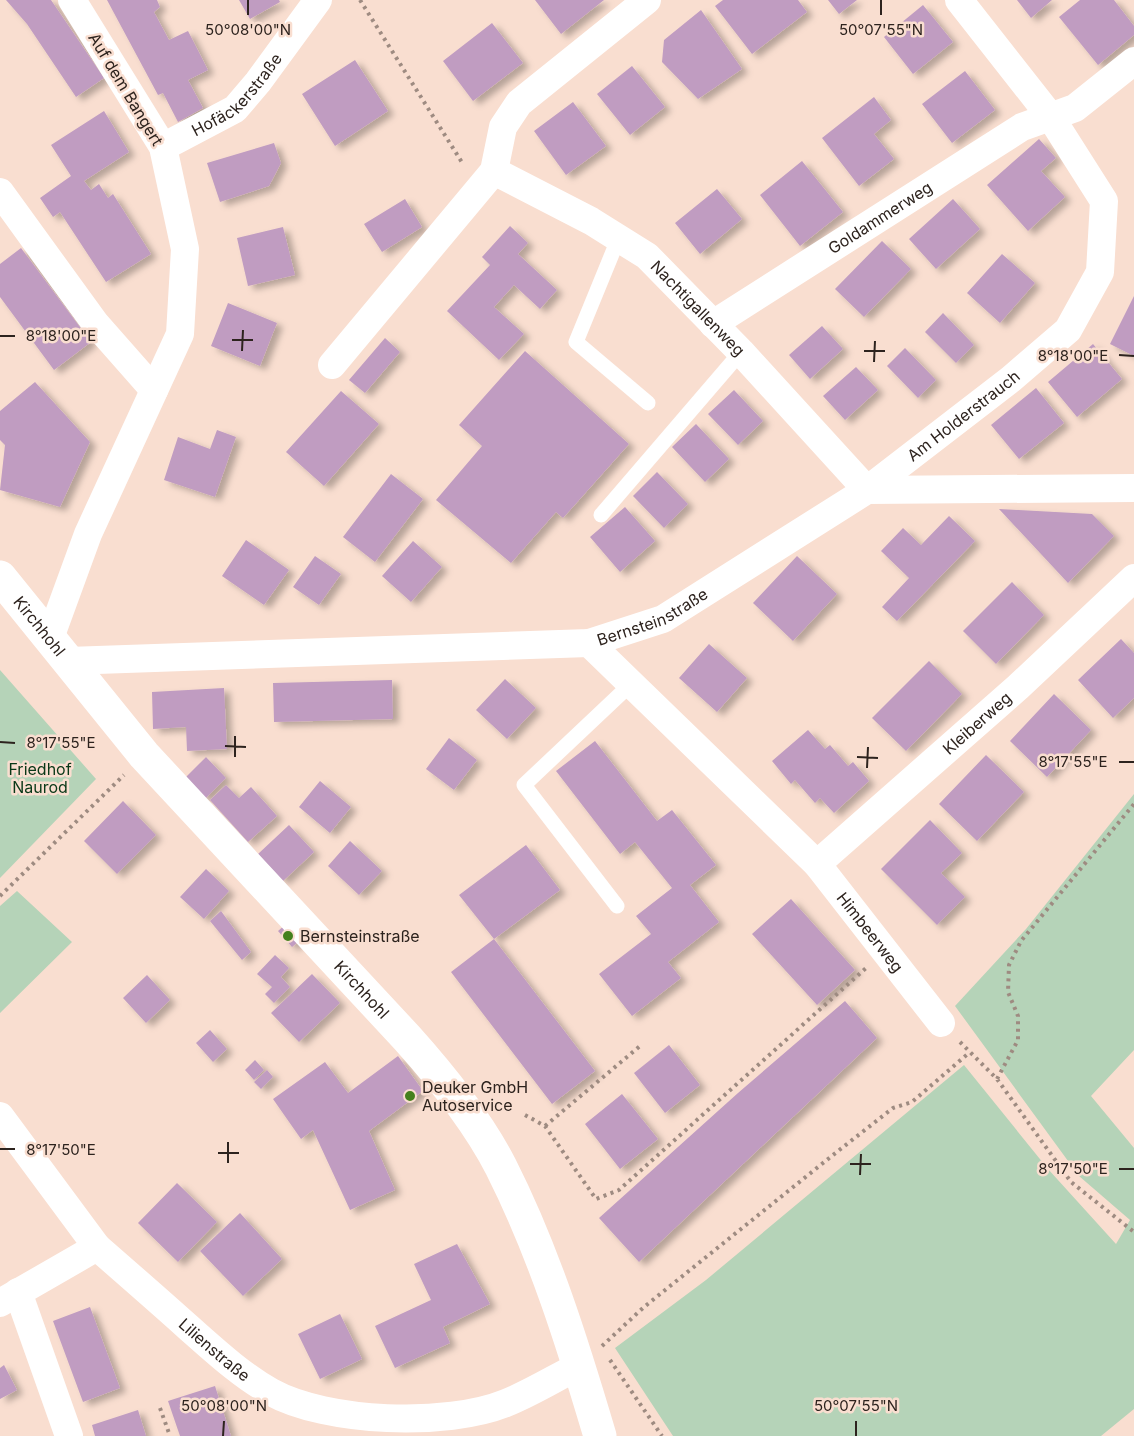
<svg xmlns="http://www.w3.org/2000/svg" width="1134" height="1436" font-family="Inter,sans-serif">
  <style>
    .green { fill: #b5d3b8 }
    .building { fill: #c09cc1; filter: url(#shadow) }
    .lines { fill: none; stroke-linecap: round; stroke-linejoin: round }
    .path { stroke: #9e8b81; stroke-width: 4; stroke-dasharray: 3 4.5; stroke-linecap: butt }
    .service { stroke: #fff; stroke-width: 15 }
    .minor { stroke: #fff; stroke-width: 28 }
    .tertiary { stroke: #fff; stroke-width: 33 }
    .ticks { fill: none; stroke: #2d231e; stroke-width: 2 }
    .poi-dot { fill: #44801d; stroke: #f9ded0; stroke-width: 2 }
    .labels { text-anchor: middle; stroke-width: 5; stroke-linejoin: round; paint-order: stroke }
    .street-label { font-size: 16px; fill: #2d231e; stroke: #f9ded0 }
    .park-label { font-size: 16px; fill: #093817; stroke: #f9ded0 }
    .poi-label { font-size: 16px; fill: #2d231e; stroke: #f9ded0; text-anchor: start }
    .ticks-label { font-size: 15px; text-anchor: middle; fill: #2d231e; stroke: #f9ded0; stroke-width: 5; stroke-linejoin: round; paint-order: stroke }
  </style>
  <defs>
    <filter id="shadow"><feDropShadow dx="6" dy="4" stdDeviation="3" flood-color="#0004"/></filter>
  </defs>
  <rect width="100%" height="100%" fill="#f9ded0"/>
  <!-- green -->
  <path class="green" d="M0,670l96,109 -96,99z
    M1134,794v256l-43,46 43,52v261l-33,27h-428l-58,-88 91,-68 258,-215 84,104 68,75 14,-24 -51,-44 -124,-170 71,-77z
    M17,891l55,51 -72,71v-107z"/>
  <!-- building -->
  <path class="building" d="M6,0h45l53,78 -28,19 -49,-73z
    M107,0h50l3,7 -6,5 15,28 19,-9 20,39 -20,10 15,28 -25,14 -15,-29 -5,2z
    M239,0h40l1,2 -30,17z
    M535,0h69l-43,34z
    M723,0h75l9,12 -55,42 -37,-48z
    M828,0h29l-18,14z
    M1017,0h35l-21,18z
    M1080,0h34l20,26v9l-36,30 -39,-48z
    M923,5l30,37 -40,32 -29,-37z
    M701,10l41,59 -44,30 -36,-37 2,-22z
    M492,23l31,40 -50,38 -30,-40z
    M355,60l33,51 -53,35 -33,-52z
    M632,66l33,41 -35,28 -33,-41z
    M965,71l30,39 -43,33 -30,-39z
    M874,97l17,23 -17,14 20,25 -35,27 -37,-48z
    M573,102l33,44 -40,29 -32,-44z
    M104,111l25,41 -45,29 7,9 8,-6 9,14 5,-4 38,60 -45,28 -46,-70 -7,5 -13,-19 31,-22 -20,-31z
    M1039,139l17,19 -15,13 24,26 -37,34 -41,-46z
    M274,143l7,20 -12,23 -49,16 -13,-39z
    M802,161l41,51 -43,34 -40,-51z
    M717,189l25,30 -42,35 -25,-31z
    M405,199l17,28 -40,25 -18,-28z
    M953,199l27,30 -44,40 -27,-30z
    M510,226l18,17 -10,11 39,36 -17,19 -26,-24 -20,22 30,27 -25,26 -52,-49 43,-46 -8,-8z
    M283,227l12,48 -47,11 -11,-48z
    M882,241l29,28 -47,48 -29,-28z
    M21,248l70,94 -37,28 -54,-73v-33z
    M1002,254l33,29 -35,40 -33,-30z
    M1134,296v60l-24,-12z
    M228,303l49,20 -17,43 -49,-20z
    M943,313l31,32 -18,18 -31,-31z
    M822,326l21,23 -33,30 -21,-24z
    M385,338l15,14 -35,41 -16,-13z
    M1093,344l29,35 -45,38 -29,-35z
    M905,348l31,32 -18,18 -31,-32z
    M525,351l104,93 -66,74 -7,-6 -45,51 -75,-63 46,-54 -23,-21z
    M856,367l22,23 -33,30 -22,-24z
    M35,382l55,60 -30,65 -60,-17 5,-45 -5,-5v-29z
    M1036,388l28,35 -45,36 -28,-34z
    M734,390l29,31 -25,24 -30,-31z
    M341,391l38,33 -55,62 -38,-34z
    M696,424l33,35 -24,23 -33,-35z
    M217,430l19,7 -21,60 -51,-17 14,-43 32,12z
    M657,472l31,32 -24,24 -31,-32z
    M391,474l32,25 -48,63 -32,-25z
    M625,507l30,34 -35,31 -30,-35z
    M999,509l93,5 22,22 -46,47z
    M949,516l26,25 -78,80 -15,-14 27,-29 -28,-27 22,-23 18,17z
    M246,540l43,30 -25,35 -42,-29z
    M413,541l29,26 -31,35 -29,-26z
    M315,556l26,18 -22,31 -26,-18z
    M797,556l40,38 -44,47 -40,-38z
    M1012,582l32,33 -48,49 -33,-33z
    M1121,639l13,14v45l-21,20 -35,-38z
    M709,644l38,34 -30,34 -38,-34z
    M929,661l33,33 -56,57 -34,-33z
    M505,679l31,29 -29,31 -31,-29z
    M392,680l1,39 -119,3 -1,-39z
    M224,688l3,61 -40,2 -1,-24 -33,2 -1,-37z
    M1054,694l37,36 -44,47 -37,-36z
    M808,730l17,19 5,-4 18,21 5,-4 16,19 -35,32 -14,-15 -5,5 -20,-23 -4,4 -19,-23z
    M449,738l28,22 -23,30 -28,-21z
    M595,741l62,80 15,-11 44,55 -26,20 29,37 -51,40 13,16 -49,38 -33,-42 52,-40 -15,-18 36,-28 -37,-46 -15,12 -64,-83z
    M986,755l38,37 -47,49 -38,-37z
    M206,757l20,21 -21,21 -20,-21z
    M320,781l31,26 -21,26 -31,-26z
    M226,785l13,13 12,-11 26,29 -29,26 -38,-42z
    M123,801l33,34 -39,39 -33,-33z
    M930,820l32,33 -21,20 24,24 -28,28 -56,-56z
    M289,825l25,27 -31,29 -25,-27z
    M350,841l32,30 -23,24 -31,-29z
    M526,845l34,45 -66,49 -35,-44z
    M206,869l23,22 -25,28 -24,-22z
    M791,899l64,71 -38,35 -65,-71z
    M221,911l30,41 -9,8 -32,-39z
    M285,925l14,16 -7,6 -14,-16z
    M494,939l101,132 -43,33 -101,-132z
    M275,955l14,13 -8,9 9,10 -16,16 -9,-9 7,-7 -15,-13z
    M312,974l28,29 -41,39 -28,-29z
    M147,975l23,25 -24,23 -23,-25z
    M845,1001l32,37 -238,224 -40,-44 139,-125z
    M210,1030l17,19 -14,13 -17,-19z
    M669,1045l31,40 -35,28 -31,-40z
    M398,1056l25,35 -54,40 26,59 -45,20 -37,-80 -12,9 -28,-40 52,-37 23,31z
    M255,1060l9,10 -10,10 -9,-10z
    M267,1070l6,7 -12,12 -7,-7z
    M622,1094l36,45 -38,30 -35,-45z
    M177,1183l40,39 -39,40 -40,-39z
    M240,1213l42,46 -39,37 -43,-45z
    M457,1244l33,60 -47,23 7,16 -55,25 -20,-42 56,-26 -17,-36z
    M90,1307l30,81 -37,14 -30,-81z
    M340,1314l22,45 -42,20 -22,-45z
    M4,1365l13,25 -17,9v-31z
    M215,1386l16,50h-51l-12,-35z
    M138,1410l8,26h-51l-3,-11z"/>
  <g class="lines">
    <!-- path -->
    <path class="path" d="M360,0l103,164
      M0,896l124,-121
      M960,1042l37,37 74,103 63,50
      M997,1079l21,-39v-24l-10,-24 1,-27 12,-24 113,-137
      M525,1115l20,11 51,73 23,-9 247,-222
      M545,1126l95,-80
      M602,1346l42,-39 189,-152 60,-47 19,-6 58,-50
      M610,1360l52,76
      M160,1408l10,28"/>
    <!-- service -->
    <path class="service" d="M619,237l-43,105 72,61
      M601,515l140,-163
      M617,906l-93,-121 107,-101"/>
    <!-- minor -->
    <g class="minor">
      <path id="s1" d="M163,147l72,-38 23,-27 60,-82"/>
      <path id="s2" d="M494,171l97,50 56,35 94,96 126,138 144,-111 57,-49 32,-58 4,-71 -54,-85 -91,-116"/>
      <path d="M0,192l95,131 59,67"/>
      <path id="s3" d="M713,324l309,-197 53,-19 59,-47"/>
      <path d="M332,365l162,-194 9,-44 16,-24 128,-103"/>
      <path d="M50,638l38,-104 92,-200 5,-85 -22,-102 -91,-147"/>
      <path id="s4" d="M589,643l228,221 124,159"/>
      <path id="s5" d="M68,661l521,-18 74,-24 204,-129 267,-2"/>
      <path id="s6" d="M817,864l201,-177 116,-109"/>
      <path d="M0,1116l97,131"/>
      <path d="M18,1292l51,144"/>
      <path id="s7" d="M0,1303l97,-56c31,27 62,54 92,81 26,23 52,47 82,64 56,31 176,35 235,11 25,-10 49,-25 73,-37"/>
    </g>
    <!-- tertiary -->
    <path class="tertiary" id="s8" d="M0,577l144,178 263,283c35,39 70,82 94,129 43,85 72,178 99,269"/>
  </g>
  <!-- ticks -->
  <path class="ticks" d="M248,15v-15M881,15v-15M0,336h15M232,340h21M242,351l1,-21M864,351h21M1119,355l15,1M874,362l1,-21M0,742l15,1M225,746l21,1M235,757v-21M857,757l21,1M1119,762h15M867,768l1,-21M0,1149h15M218,1153h21M228,1163v-21M850,1164h21M1119,1169h15M860,1175l1,-21M223,1436l1,-15M856,1436v-15"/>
  <!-- markers -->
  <g class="poi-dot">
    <circle cx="288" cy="936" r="6"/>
    <circle cx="410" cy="1096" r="6"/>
  </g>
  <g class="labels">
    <!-- street labels -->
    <g class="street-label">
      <text transform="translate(126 89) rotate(59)" y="6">Auf dem Bangert</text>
      <text dy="6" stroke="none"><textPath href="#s1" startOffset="92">Hofäckerstraße</textPath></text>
      <text dy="6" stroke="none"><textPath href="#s3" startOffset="198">Goldammerweg</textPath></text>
      <text dy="6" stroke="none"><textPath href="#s2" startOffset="248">Nachtigallenweg</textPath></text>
      <text dy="6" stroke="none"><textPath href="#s2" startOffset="618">Am Holderstrauch</textPath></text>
      <text dy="6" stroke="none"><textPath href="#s5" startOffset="590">Bernsteinstraße</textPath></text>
      <text dy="6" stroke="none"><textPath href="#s8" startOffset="63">Kirchhohl</textPath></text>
      <text dy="6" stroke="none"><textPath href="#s6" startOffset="213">Kleiberweg</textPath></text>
      <text dy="6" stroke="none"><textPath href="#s4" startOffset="404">Himbeerweg</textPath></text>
      <text dy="6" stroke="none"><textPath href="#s8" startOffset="549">Kirchhohl</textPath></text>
      <text dy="6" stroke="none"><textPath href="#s7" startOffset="268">Lilienstraße</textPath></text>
    </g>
    <!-- park labels -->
    <g class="park-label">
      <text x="40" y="775">Friedhof<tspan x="40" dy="18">Naurod</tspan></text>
    </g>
    <!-- poi labels -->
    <g class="poi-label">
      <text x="300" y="942">Bernsteinstraße</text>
      <text x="422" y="1093">Deuker GmbH<tspan x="422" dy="18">Autoservice</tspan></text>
    </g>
  </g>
  <g class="ticks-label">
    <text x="248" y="35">50°08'00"N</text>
    <text x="881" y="35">50°07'55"N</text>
    <text x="61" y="341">8°18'00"E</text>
    <text x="1073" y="361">8°18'00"E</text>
    <text x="61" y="748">8°17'55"E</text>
    <text x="1073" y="767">8°17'55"E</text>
    <text x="61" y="1155">8°17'50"E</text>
    <text x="1073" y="1174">8°17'50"E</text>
    <text x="224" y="1411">50°08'00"N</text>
    <text x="856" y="1411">50°07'55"N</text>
  </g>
</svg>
